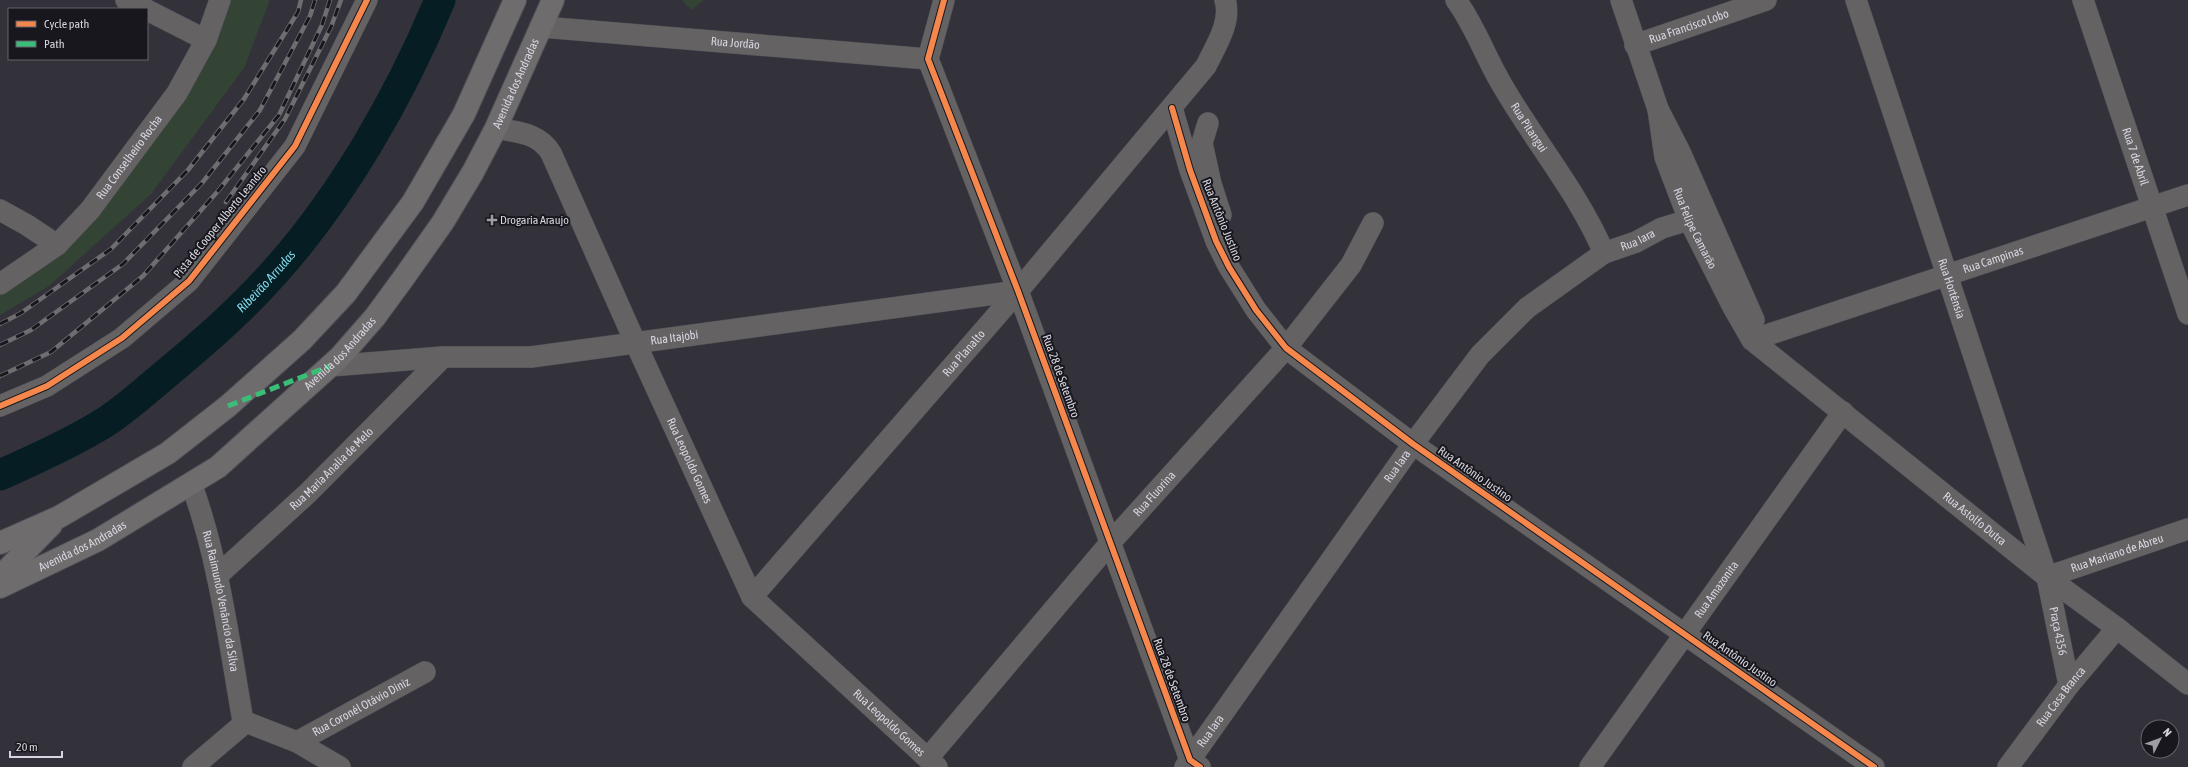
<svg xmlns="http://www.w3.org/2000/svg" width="2188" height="767" font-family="'Asap Condensed',sans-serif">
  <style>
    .green { fill: #334434 }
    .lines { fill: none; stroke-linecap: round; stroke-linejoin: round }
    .river { stroke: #061e23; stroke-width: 31 }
    .street-casing { stroke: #515057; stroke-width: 22 }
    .primary-casing { stroke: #515057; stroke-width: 24 }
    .street { stroke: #656264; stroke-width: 21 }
    .primary { stroke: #6f6c6e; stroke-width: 22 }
    .rail-casing { stroke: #6f6d70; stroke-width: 4.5 }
    .rail { stroke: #18171e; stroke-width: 3; stroke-dasharray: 9; stroke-linecap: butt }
    .quiet { stroke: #3abd76; stroke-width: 5; stroke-dasharray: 10 5; stroke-linecap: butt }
    .cycleway-casing { stroke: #18171e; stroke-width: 8 }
    .cycleway { stroke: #f5874c; stroke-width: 6 }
    .poi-dot { fill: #9e9ca5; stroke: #18171e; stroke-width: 1.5 }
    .labels { text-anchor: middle; stroke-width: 4; stroke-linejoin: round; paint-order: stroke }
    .street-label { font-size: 12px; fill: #d7d5df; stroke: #18171e }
    .poi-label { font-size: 12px; fill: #d7d5df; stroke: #18171e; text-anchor: start }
    .water-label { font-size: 13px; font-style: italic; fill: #82daec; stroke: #18171e }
  </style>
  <rect width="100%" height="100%" fill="#33323a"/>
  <!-- green -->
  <path class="green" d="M228,0h42l-26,68 -93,126 -102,92 -49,29v-27l59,-39z
    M682,0h22l-13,10z"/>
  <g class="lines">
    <!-- river -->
    <path class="river" id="s1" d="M0,475c34,-15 67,-30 99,-49 24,-14 46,-35 68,-53 37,-31 73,-62 105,-98 70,-77 128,-179 168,-275"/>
    <defs>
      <g id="street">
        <path d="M126,0l18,9"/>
        <path d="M944,0l-16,59 90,232 172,469 10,7"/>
        <path id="s2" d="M1456,0c19,26 29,56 45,83 33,58 77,109 103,170"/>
        <path d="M1621,0l37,109 22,43 74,168"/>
        <path id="s3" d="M1856,0l191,577 22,108"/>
        <path id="s4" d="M2083,0l105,314"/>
        <path d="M147,10l59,30"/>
        <path id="s5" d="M542,27l386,32"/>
        <path id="s6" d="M1635,45l131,-45"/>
        <path d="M1172,108l18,62 26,71 13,26 27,43 30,38 127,96 461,323"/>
        <path id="s7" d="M1658,109l7,48 24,63 44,87 19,33 295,237 70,51 71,56"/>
        <path d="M1208,123l-6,20 9,41 10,31"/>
        <path id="s8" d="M496,128c22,5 42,4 55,25l85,191 116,253 185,170"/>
        <path d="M0,210l27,15 30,20"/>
        <path id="s9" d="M0,284l57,-39 33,-35 87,-117 29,-53 14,-40"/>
        <path id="s10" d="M1752,340l436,-145"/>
        <path id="s11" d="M330,366l113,-9h88l487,-66"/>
        <path d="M0,406l47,-20 75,-48 67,-57 106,-135 72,-146"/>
        <path id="s12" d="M191,483c28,76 38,159 52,238l-3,6 -47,40"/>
        <path id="s13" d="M217,576l91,-83 135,-136"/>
        <path id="s14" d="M2047,577l141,-48"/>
        <path id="s15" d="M752,597l266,-306 188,-225c9,-19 26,-44 19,-66"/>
        <path d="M243,721l54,21 43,25"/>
        <path id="s16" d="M297,742l128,-70"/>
        <path id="s17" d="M928,758l182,-215 176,-195 65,-83 22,-42"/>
        <path id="s18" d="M1185,767l228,-323 67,-89 47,-47 77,-55 32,-11 26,-14 27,-8"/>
        <path id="s19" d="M1590,767l253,-355"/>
        <path id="s20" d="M2008,767l61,-82 48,-57"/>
      </g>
      <g id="primary">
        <path d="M0,543l59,-26 109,-64 60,-47 74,-66 44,-47 67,-91 51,-88 51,-114"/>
        <path d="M0,577l51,-52"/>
        <path id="s21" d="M0,587l98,-47 120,-73 122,-110 35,-40 30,-41 38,-54 30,-50 23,-44 57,-128"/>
      </g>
    </defs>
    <!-- street casing -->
    <use href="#street" class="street-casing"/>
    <!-- primary casing -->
    <use href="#primary" class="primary-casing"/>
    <!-- street -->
    <use href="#street" class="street"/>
    <!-- primary -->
    <use href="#primary" class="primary"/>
    <defs>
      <path id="rail" d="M226,202l59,-83 46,-92 10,-27
        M0,324l21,-11 90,-64 77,-79 56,-71 54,-87 3,-12
        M0,345l31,-15 92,-66 79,-81 58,-73 50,-94 5,-16
        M0,376l51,-24 92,-76 75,-85 61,-76 43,-90 8,-25"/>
    </defs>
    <!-- rail casing -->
    <use href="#rail" class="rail-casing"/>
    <!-- rail -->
    <use href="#rail" class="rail"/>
    <!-- quiet -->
    <path class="quiet" d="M228,406l102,-40"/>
    <defs>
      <path id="cycleway" d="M944,0l-16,59 90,232 172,469 10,7
        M1172,108l18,62 26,71 13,26 27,43 30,38 127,96 461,323
        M0,406l47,-20 75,-48 67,-57 106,-135 72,-146"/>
    </defs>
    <!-- cycleway casing -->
    <use href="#cycleway" class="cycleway-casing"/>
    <!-- cycleway -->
    <use href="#cycleway" class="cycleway"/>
  </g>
  <!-- markers -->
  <path class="poi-dot" d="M490 214h4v4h4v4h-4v4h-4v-4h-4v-4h4z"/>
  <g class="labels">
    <!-- street labels -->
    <g class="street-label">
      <text dy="4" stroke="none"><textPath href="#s6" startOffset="57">Rua Francisco Lobo</textPath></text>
      <text dy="4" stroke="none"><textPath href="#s5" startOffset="194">Rua Jordão</textPath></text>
      <text dy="4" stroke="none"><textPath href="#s21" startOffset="740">Avenida dos Andradas</textPath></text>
      <text dy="4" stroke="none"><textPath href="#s2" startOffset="147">Rua Pitangui</textPath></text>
      <text dy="4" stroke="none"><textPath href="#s9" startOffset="183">Rua Conselheiro Rocha</textPath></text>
      <text dy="4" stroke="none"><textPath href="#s4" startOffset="165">Rua 7 de Abril</textPath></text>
      <text transform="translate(1222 220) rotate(68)" y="4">Rua Antônio Justino</text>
      <text transform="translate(220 222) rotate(-51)" y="4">Pista de Cooper Alberto Leandro</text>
      <text dy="4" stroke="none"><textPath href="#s7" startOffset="126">Rua Felipe Camarão</textPath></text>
      <text dy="4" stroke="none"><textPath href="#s18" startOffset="704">Rua Iara</textPath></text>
      <text dy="4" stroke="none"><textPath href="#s10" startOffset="254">Rua Campinas</textPath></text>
      <text dy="4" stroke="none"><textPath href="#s3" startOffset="304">Rua Hortênsia</textPath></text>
      <text dy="4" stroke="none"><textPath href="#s11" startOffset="346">Rua Itajobi</textPath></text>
      <text dy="4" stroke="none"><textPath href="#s21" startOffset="416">Avenida dos Andradas</textPath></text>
      <text dy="4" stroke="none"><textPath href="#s15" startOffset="323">Rua Planalto</textPath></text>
      <text transform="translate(1061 376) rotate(70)" y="4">Rua 28 de Setembro</text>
      <text dy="4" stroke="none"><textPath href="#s8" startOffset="400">Rua Leopoldo Gomes</textPath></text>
      <text dy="4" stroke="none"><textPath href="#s18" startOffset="368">Rua Iara</textPath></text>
      <text dy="4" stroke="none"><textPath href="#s13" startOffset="157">Rua Maria Analia de Melo</textPath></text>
      <text transform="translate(1475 474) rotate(35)" y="4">Rua Antônio Justino</text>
      <text dy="4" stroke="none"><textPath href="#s17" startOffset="348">Rua Fluorina</textPath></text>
      <text dy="4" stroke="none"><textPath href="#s7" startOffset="537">Rua Astolfo Dutra</textPath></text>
      <text dy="4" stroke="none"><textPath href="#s21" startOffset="92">Avenida dos Andradas</textPath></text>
      <text dy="4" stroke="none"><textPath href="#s14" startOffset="74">Rua Mariano de Abreu</textPath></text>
      <text dy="4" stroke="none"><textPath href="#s19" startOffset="218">Rua Amazonita</textPath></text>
      <text dy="4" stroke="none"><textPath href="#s12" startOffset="122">Rua Raimundo Venâncio da Silva</textPath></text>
      <text dy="4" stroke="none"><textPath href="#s3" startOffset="663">Praça 4356</textPath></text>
      <text transform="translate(1740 659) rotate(35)" y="4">Rua Antônio Justino</text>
      <text transform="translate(1172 680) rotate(70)" y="4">Rua 28 de Setembro</text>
      <text dy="4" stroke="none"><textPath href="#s20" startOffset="88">Rua Casa Branca</textPath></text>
      <text dy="4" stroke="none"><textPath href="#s16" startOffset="73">Rua Coronél Otávio Diniz</textPath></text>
      <text dy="4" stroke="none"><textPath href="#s8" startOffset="736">Rua Leopoldo Gomes</textPath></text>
      <text dy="4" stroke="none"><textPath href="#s18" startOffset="44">Rua Iara</textPath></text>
    </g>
    <!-- poi labels -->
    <g class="poi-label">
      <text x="500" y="224">Drogaria Araujo</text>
    </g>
    <!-- water labels -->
    <g class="water-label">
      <text dy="5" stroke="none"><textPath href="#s1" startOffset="332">Ribeirão Arrudas</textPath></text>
    </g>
  </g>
  <!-- legend -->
  <rect x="8" y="8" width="140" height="52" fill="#18171e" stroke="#64636b"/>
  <rect x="16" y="21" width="20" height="6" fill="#f5874c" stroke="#64636b"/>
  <text x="44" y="28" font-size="12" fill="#d7d5df">Cycle path</text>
  <rect x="16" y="41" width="20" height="6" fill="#3abd76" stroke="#64636b"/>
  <text x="44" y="48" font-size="12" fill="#d7d5df">Path</text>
  <!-- north arrow -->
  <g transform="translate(2160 739) rotate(48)"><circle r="19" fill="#18171e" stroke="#64636b"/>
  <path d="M0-3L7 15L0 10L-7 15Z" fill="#9e9ca5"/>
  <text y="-6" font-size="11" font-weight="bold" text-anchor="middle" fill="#d7d5df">N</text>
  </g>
  <!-- scale -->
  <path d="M10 751v6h52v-6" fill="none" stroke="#d7d5df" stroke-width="2"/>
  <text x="16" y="751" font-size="12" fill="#d7d5df" stroke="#18171e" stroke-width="3" paint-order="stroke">20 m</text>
</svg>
